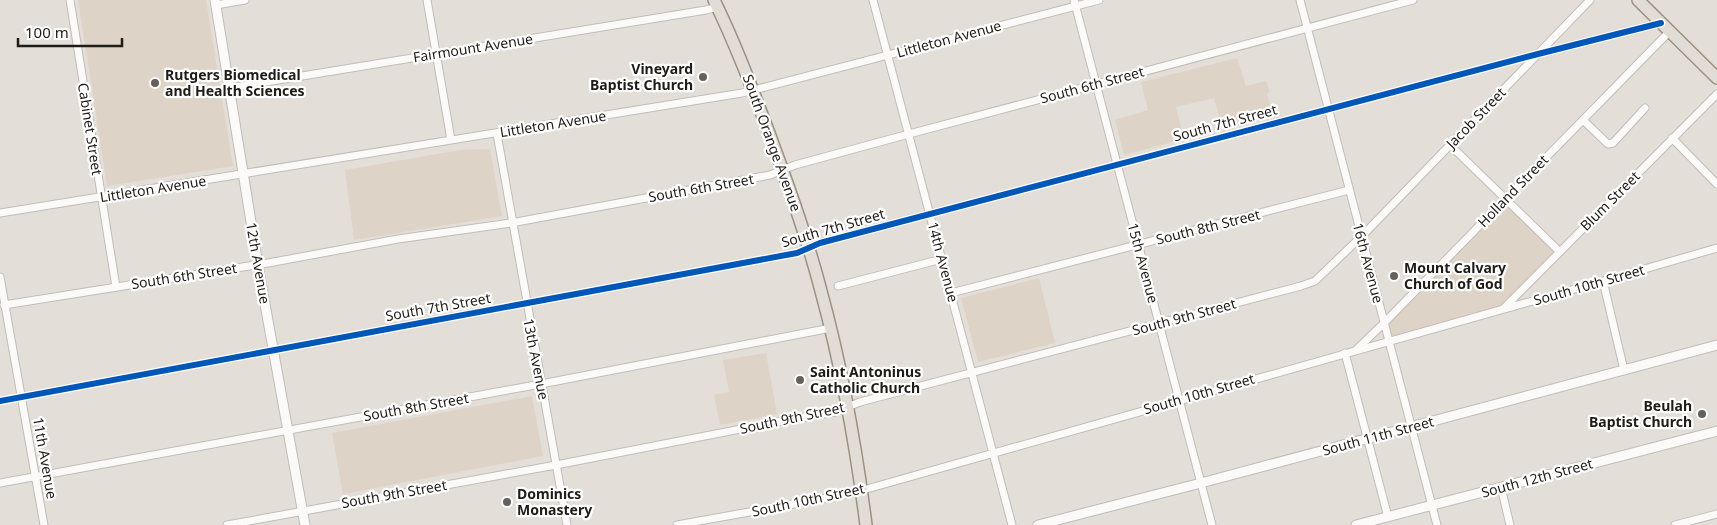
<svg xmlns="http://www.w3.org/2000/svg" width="1717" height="525" font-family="'Noto Sans',sans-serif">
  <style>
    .built { fill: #ded3c7 }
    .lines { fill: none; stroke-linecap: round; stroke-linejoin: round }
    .minor-casing { stroke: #c1bcb8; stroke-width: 9 }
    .tertiary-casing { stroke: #c1bcb8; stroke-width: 11 }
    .primary-casing { stroke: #9b9081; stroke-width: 14 }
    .minor { stroke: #fbfaf9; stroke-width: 7 }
    .tertiary { stroke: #fbfaf9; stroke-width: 9 }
    .primary { stroke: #e1dcd5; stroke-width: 11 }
    .cycleway-casing { stroke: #fff; stroke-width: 9 }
    .cycleway { stroke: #0057b8; stroke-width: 6 }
    .poi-dot { fill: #64605b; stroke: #fff; stroke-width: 2 }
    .labels { text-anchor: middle; stroke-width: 4.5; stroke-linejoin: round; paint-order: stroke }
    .street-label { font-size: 14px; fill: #1f1c17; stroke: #fff }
    .poi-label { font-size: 14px; font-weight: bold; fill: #1f1c17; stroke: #fff; text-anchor: start }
  </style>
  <rect width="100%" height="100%" fill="#e4ded8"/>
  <!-- built -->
  <path class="built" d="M78,0h128l27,166 -126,20z
    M1237,58l9,28 20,-5 4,11 -3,2 6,21 -50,15 -9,-32 -38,9 8,32 -60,16 -9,-35 33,-10 -7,-28z
    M490,149l12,67 -148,24 -9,-70 115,-20z
    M1505,200l54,52 -57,56 -113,32 -4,-17z
    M1039,278l16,65 -77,19 -17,-64z
    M766,353l11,61 -57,11 -6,-30 15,-3 -6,-32z
    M532,396l11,60 -200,38 -11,-61z"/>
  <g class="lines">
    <defs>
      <path id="minor" d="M70,0l46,287
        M427,0l24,140
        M873,0l139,525
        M1074,0l138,525
        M1300,0l137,525
        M216,5l29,-5
        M229,88l477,-78 12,-3
        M1583,120l25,24 5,-1 32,-35
        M497,134l70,391
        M1672,138l45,46
        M1450,145l110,107
        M0,213l742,-120 357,-93
        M0,277l44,248
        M1603,281l21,89
        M838,286l104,-27
        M951,293l398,-103
        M4,305l264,-42 130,-24 113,-16 259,-48 25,-10 114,-31 504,-134
        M1504,308l213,-214
        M1356,350l28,-27 286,-292
        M1345,353l43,164
        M0,401l797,-148 23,-10 718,-189 123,-31
        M0,483l541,-99 290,-56
        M1501,487l9,38
        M227,525l329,-60 221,-43 58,-10 25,-10 441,-116 14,-5 51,-49 224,-232
        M677,525l172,-31 754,-213 114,-33
        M1675,525l42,-11"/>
      <path id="tertiary" d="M215,0l44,271 46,254
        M1038,525l163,-42 516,-138
        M1356,525l361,-94"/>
      <path id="primary" d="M714,0c21,43 38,88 55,133 19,52 38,104 52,158 21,77 35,155 45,234
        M1638,0l79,78"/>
    </defs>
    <!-- minor casing -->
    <use href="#minor" class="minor-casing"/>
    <!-- tertiary casing -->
    <use href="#tertiary" class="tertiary-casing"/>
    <!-- primary casing -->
    <use href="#primary" class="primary-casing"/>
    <!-- minor -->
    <use href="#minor" class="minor"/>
    <!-- tertiary -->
    <use href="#tertiary" class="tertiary"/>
    <!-- primary -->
    <use href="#primary" class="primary"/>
    <defs>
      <path id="cycleway" d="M0,401l797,-148 23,-10 718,-189 123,-31"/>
    </defs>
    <!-- cycleway casing -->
    <use href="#cycleway" class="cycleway-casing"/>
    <!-- cycleway -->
    <use href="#cycleway" class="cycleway"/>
  </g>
  <!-- markers -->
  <g class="poi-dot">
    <circle cx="703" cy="77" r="5"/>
    <circle cx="155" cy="83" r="5"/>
    <circle cx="1394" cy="276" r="5"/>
    <circle cx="800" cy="380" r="5"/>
    <circle cx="1702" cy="414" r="5"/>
    <circle cx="507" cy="502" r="5"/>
  </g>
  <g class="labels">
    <!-- street labels -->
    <g class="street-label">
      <text transform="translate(949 39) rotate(-15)" y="5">Littleton Avenue</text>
      <text transform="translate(473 48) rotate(-9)" y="5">Fairmount Avenue</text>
      <text transform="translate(1092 85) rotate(-15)" y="5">South 6th Street</text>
      <text transform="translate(1476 118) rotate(-46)" y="5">Jacob Street</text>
      <text transform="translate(1225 123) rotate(-15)" y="5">South 7th Street</text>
      <text transform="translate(553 124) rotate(-9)" y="5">Littleton Avenue</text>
      <text transform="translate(90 129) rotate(81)" y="5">Cabinet Street</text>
      <text transform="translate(772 143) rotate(70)" y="5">South Orange Avenue</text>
      <text transform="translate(701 188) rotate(-10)" y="5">South 6th Street</text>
      <text transform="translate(153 189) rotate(-9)" y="5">Littleton Avenue</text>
      <text transform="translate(1513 191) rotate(-46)" y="5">Holland Street</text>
      <text transform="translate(1610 201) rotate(-45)" y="5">Blum Street</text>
      <text transform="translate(1208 227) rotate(-14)" y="5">South 8th Street</text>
      <text transform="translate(833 228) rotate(-16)" y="5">South 7th Street</text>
      <text transform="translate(943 262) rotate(75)" y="5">14th Avenue</text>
      <text transform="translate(258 263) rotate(80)" y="5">12th Avenue</text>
      <text transform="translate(1143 263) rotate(75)" y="5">15th Avenue</text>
      <text transform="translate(1368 263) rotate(75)" y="5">16th Avenue</text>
      <text transform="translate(184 276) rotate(-9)" y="5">South 6th Street</text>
      <text transform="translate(1589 285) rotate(-16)" y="5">South 10th Street</text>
      <text transform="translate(438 307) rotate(-10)" y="5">South 7th Street</text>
      <text transform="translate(1184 317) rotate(-15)" y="5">South 9th Street</text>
      <text transform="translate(536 359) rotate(79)" y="5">13th Avenue</text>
      <text transform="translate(1199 394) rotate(-16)" y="5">South 10th Street</text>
      <text transform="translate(416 407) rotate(-10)" y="5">South 8th Street</text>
      <text transform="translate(792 418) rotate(-12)" y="5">South 9th Street</text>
      <text transform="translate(1378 436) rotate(-15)" y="5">South 11th Street</text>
      <text transform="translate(45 458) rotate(80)" y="5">11th Avenue</text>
      <text transform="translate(1537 478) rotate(-15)" y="5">South 12th Street</text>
      <text transform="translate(394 494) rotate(-10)" y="5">South 9th Street</text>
      <text transform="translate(808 500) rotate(-12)" y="5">South 10th Street</text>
    </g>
    <!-- poi labels -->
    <g class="poi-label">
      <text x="693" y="74" text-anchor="end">Vineyard<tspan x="693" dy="16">Baptist Church</tspan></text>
      <text x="165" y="80">Rutgers Biomedical<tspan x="165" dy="16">and Health Sciences</tspan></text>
      <text x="1404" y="273">Mount Calvary<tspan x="1404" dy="16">Church of God</tspan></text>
      <text x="810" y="377">Saint Antoninus<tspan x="810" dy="16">Catholic Church</tspan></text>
      <text x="1692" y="411" text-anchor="end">Beulah<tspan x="1692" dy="16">Baptist Church</tspan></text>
      <text x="517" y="499">Dominics<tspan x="517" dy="16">Monastery</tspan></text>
    </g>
  </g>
  <!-- scale -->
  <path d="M18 38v8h104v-8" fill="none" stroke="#1f1c17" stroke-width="2.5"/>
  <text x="25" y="38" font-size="15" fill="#1f1c17" stroke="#ffffff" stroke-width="4" paint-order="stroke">100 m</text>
</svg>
